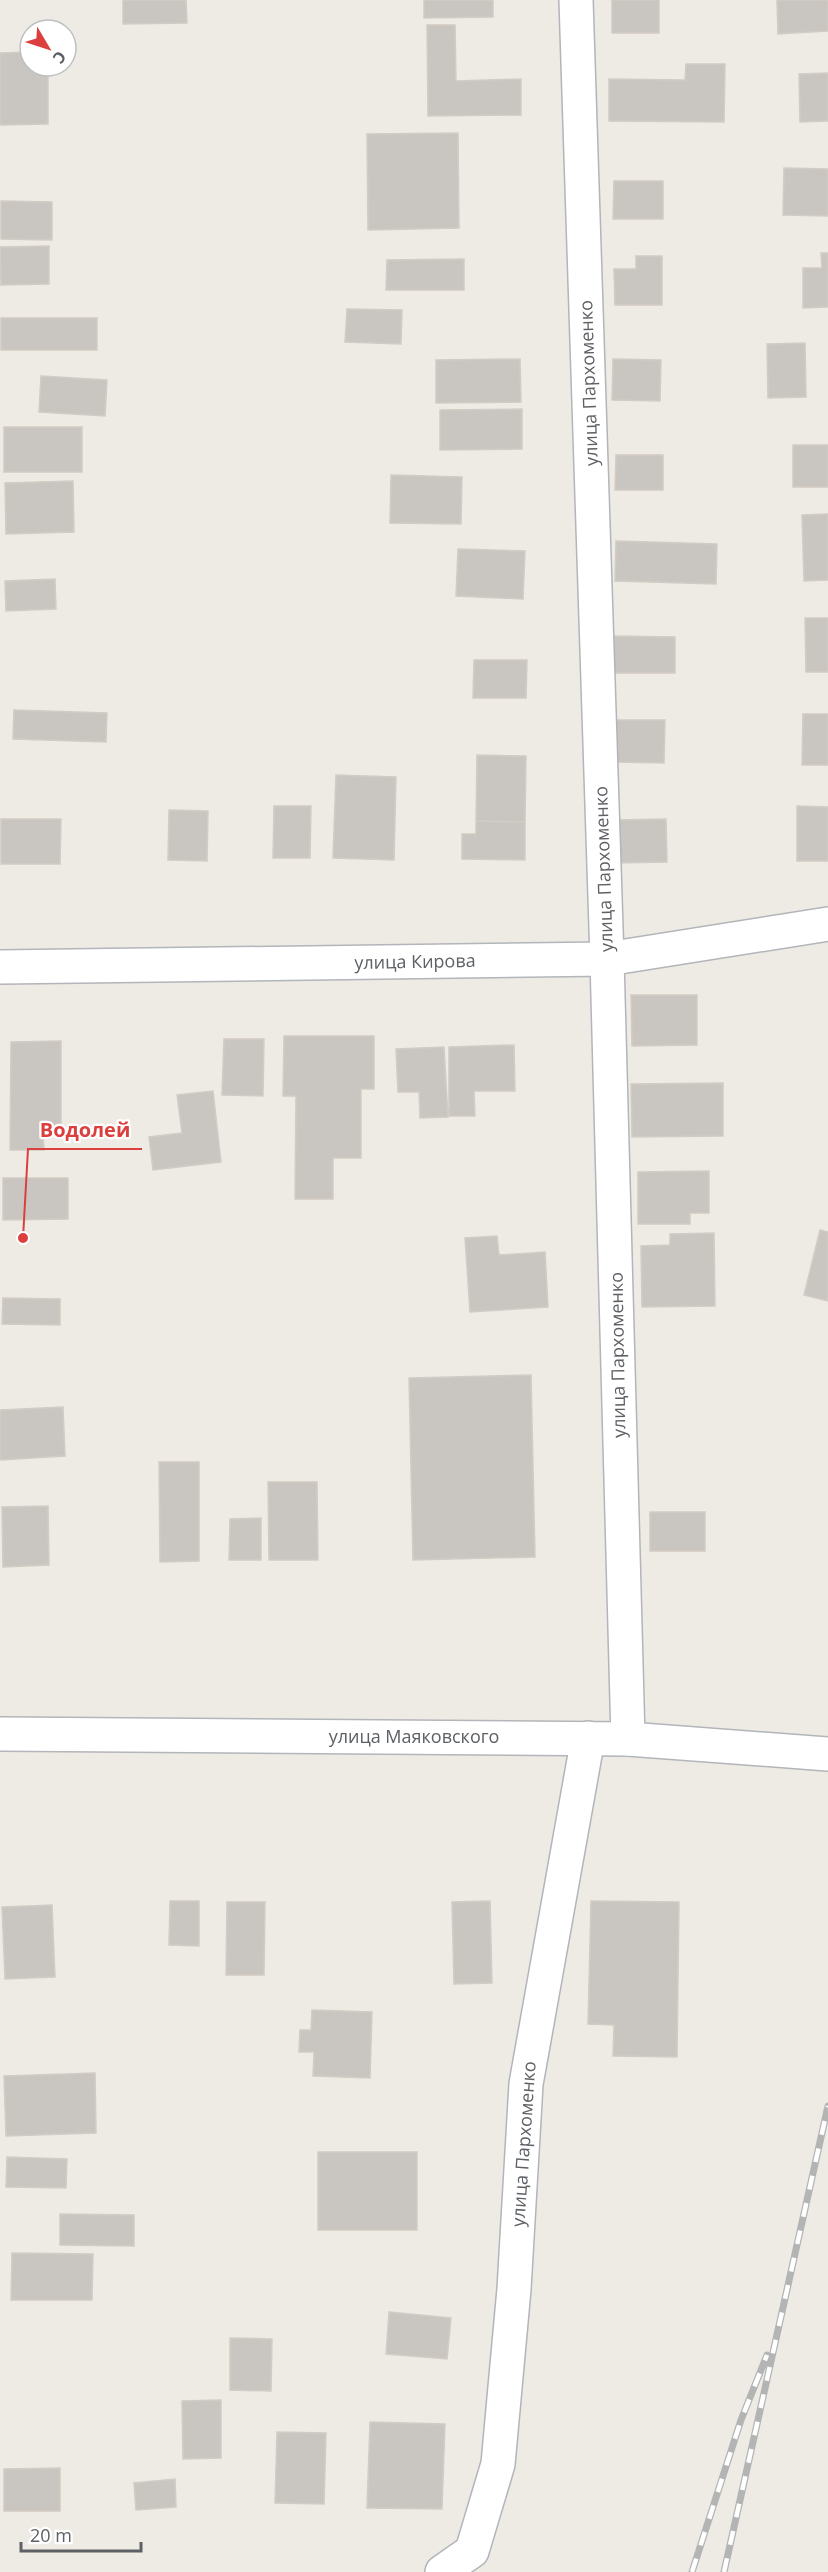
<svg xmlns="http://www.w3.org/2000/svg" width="828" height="2572" font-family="'Open Sans',sans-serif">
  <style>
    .building { fill: #c9c6c2; stroke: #d2ccc4; stroke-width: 1.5 }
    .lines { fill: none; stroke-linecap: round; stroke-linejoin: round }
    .minor-casing { stroke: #b2b5b9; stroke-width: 36 }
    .tertiary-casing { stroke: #b2b5b9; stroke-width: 36 }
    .minor { stroke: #fff; stroke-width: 33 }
    .tertiary { stroke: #fff; stroke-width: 33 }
    .rail-casing { stroke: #b3b4b4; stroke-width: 7 }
    .rail { stroke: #fff; stroke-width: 4.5; stroke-dasharray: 14; stroke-linecap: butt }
    .labels { text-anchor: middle; stroke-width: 4.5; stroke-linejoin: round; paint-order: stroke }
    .street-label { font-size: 18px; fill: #5d6064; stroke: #fff }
    .leader { fill: none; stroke: #db3f3e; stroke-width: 2 }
    .callout-dot { fill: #db3f3e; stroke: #fff; stroke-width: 2 }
    .callout-label { font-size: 20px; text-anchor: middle; font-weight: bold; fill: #db3f3e; stroke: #fff; stroke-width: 4.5; stroke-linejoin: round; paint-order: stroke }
  </style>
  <rect width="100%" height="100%" fill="#eeebe5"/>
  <!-- building -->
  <path class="building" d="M123,0h63l1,23 -64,1z
    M424,0h69v17l-69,1z
    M612,0h47v33h-47z
    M777,0h51v31l-50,3z
    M427,25h28l1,56 65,-2v36l-93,1z
    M30,52v14h18v58l-48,1v-72z
    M686,64h39l-1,58 -115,-1v-42l76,1z
    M828,73v48l-28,1 -1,-48z
    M458,133l1,95 -91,2 -1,-96z
    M784,168l44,1v47l-45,-1z
    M614,181h49v38h-50z
    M1,201l51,1v38l-51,-1z
    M49,246v38l-48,1 -1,-38z
    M821,253h7v54l-25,1v-40h19z
    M636,256h26v49h-47l-1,-36h22z
    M464,259v31h-78l1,-30z
    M347,309l55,1 -1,34 -56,-2z
    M1,318h96v32h-96z
    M805,343l1,54 -38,1 -1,-54z
    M520,359l1,43 -85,1v-43z
    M613,359l48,1 -1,41 -48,-1z
    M41,376l66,4 -2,36 -66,-4z
    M522,409v40l-82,1v-40z
    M4,427h78v45h-78z
    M793,445h35v42h-35z
    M616,455h47v35h-48z
    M391,475l71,2 -1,47 -71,-1z
    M73,481l1,51 -68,2 -1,-51z
    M828,514v66l-24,1 -2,-66z
    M616,541l101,3 -1,40 -101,-3z
    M458,549l67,2 -2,48 -67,-3z
    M55,579l1,30 -50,2 -1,-30z
    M805,618h23v54h-22z
    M613,636l62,1v36h-62z
    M474,660h53l-1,38h-53z
    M14,710l93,3 -1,29 -93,-3z
    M803,714h25v51h-26z
    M616,720h49l-1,43 -49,-1z
    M477,755l49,1 -1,66 -49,-1z
    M336,775l60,2 -2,83 -61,-2z
    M274,806h37l-1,52h-37z
    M797,806l31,1v54h-31z
    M169,810l39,1 -1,50 -39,-1z
    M1,819h60l-1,45h-59z
    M666,819l1,43 -51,1 -1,-43z
    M476,821l49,1v38l-63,-1v-25h14z
    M631,995h66v50l-65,1z
    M284,1036h90v53h-13v69h-28v41h-38l1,-103h-13z
    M224,1039h40l-1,57 -41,-1z
    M61,1041v91h-18l1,18h-34l1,-108z
    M514,1045l1,46h-41l1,25h-26v-69z
    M444,1047l4,70 -28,1 -1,-26h-21l-2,-43z
    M723,1083v53l-91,1 -1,-53z
    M213,1091l8,71 -68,8 -4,-33 33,-4 -5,-38z
    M709,1171v42h-19v11h-52v-52z
    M3,1178h65v41l-65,1z
    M820,1230l8,2v69l-24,-6z
    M714,1233l1,73 -73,1 -1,-61 29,-1v-11z
    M497,1236l2,19 46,-3 3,55 -78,5 -5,-74z
    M3,1298l57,1v26l-58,-1z
    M531,1375l4,182 -122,3 -4,-182z
    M63,1407l2,49 -65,4v-50z
    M159,1462h40v99l-39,1z
    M268,1482h49l1,78h-49z
    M48,1506l1,59 -46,2 -1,-60z
    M650,1512h55v39h-55z
    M261,1518v42h-32l1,-41z
    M170,1901h29v45l-30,-1z
    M490,1901l2,82 -38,1 -2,-82z
    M591,1901l88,1 -2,155 -64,-1 1,-31 -26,-1z
    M227,1902h38l-1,73h-38z
    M52,1905l3,72 -50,2 -3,-72z
    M312,2010l60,2 -2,66 -57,-2 1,-24h-15l1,-22h11z
    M95,2073l1,60 -90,3 -2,-60z
    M318,2152h99v78h-99z
    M7,2157l60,2 -1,29 -60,-1z
    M60,2214l74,1v31l-74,-1z
    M12,2253l81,1 -1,46h-81z
    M389,2312l62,6 -4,41 -61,-5z
    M230,2338l42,1 -1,52 -41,-1z
    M221,2400v58l-38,1 -1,-58z
    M370,2422l75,2 -3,85 -75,-1z
    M277,2432l49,1 -2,71 -49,-1z
    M60,2468v43h-56v-42z
    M175,2479l1,28 -40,3 -2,-27z"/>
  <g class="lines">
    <defs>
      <path id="minor" d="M576,0l31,959 21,780
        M0,967l607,-8 221,-35
        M442,2572l30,-21 26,-87 16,-175 12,-205 62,-346"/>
      <path id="tertiary" d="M0,1734l628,5 200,15"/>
    </defs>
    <!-- minor casing -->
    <use href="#minor" class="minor-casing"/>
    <!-- tertiary casing -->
    <use href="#tertiary" class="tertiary-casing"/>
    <!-- minor -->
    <use href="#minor" class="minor"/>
    <!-- tertiary -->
    <use href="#tertiary" class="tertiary"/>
    <defs>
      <path id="rail" d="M692,2572l49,-152 26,-65
        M724,2572l104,-466"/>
    </defs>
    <!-- rail casing -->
    <use href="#rail" class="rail-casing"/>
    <!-- rail -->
    <use href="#rail" class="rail"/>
  </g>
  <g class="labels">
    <!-- street labels -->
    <g class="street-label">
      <text transform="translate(589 383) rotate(-92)" y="6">улица Пархоменко</text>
      <text transform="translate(604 869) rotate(-92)" y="6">улица Пархоменко</text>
      <text transform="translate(415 962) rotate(-1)" y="6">улица Кирова</text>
      <text transform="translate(618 1355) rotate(-91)" y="6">улица Пархоменко</text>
      <text x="414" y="1743">улица Маяковского</text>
      <text transform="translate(524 2144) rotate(-86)" y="6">улица Пархоменко</text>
    </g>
  </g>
  <!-- callouts -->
  <path class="leader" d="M23 1238L28 1149H142"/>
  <circle class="callout-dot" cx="23" cy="1238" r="6"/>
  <g class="callout-label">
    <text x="85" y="1137">Водолей</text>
  </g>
  <!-- north arrow -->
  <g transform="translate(48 48) rotate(129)"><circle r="28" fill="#ffffff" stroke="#bebfc1" stroke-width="1.5"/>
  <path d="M0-4.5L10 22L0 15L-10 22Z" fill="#db3f3e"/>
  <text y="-9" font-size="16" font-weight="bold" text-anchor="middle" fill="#5d6064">С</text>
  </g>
  <!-- scale -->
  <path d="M21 2542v9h120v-9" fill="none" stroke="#5d6064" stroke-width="3"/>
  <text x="30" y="2542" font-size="18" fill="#5d6064" stroke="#ffffff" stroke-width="4.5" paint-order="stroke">20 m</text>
</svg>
